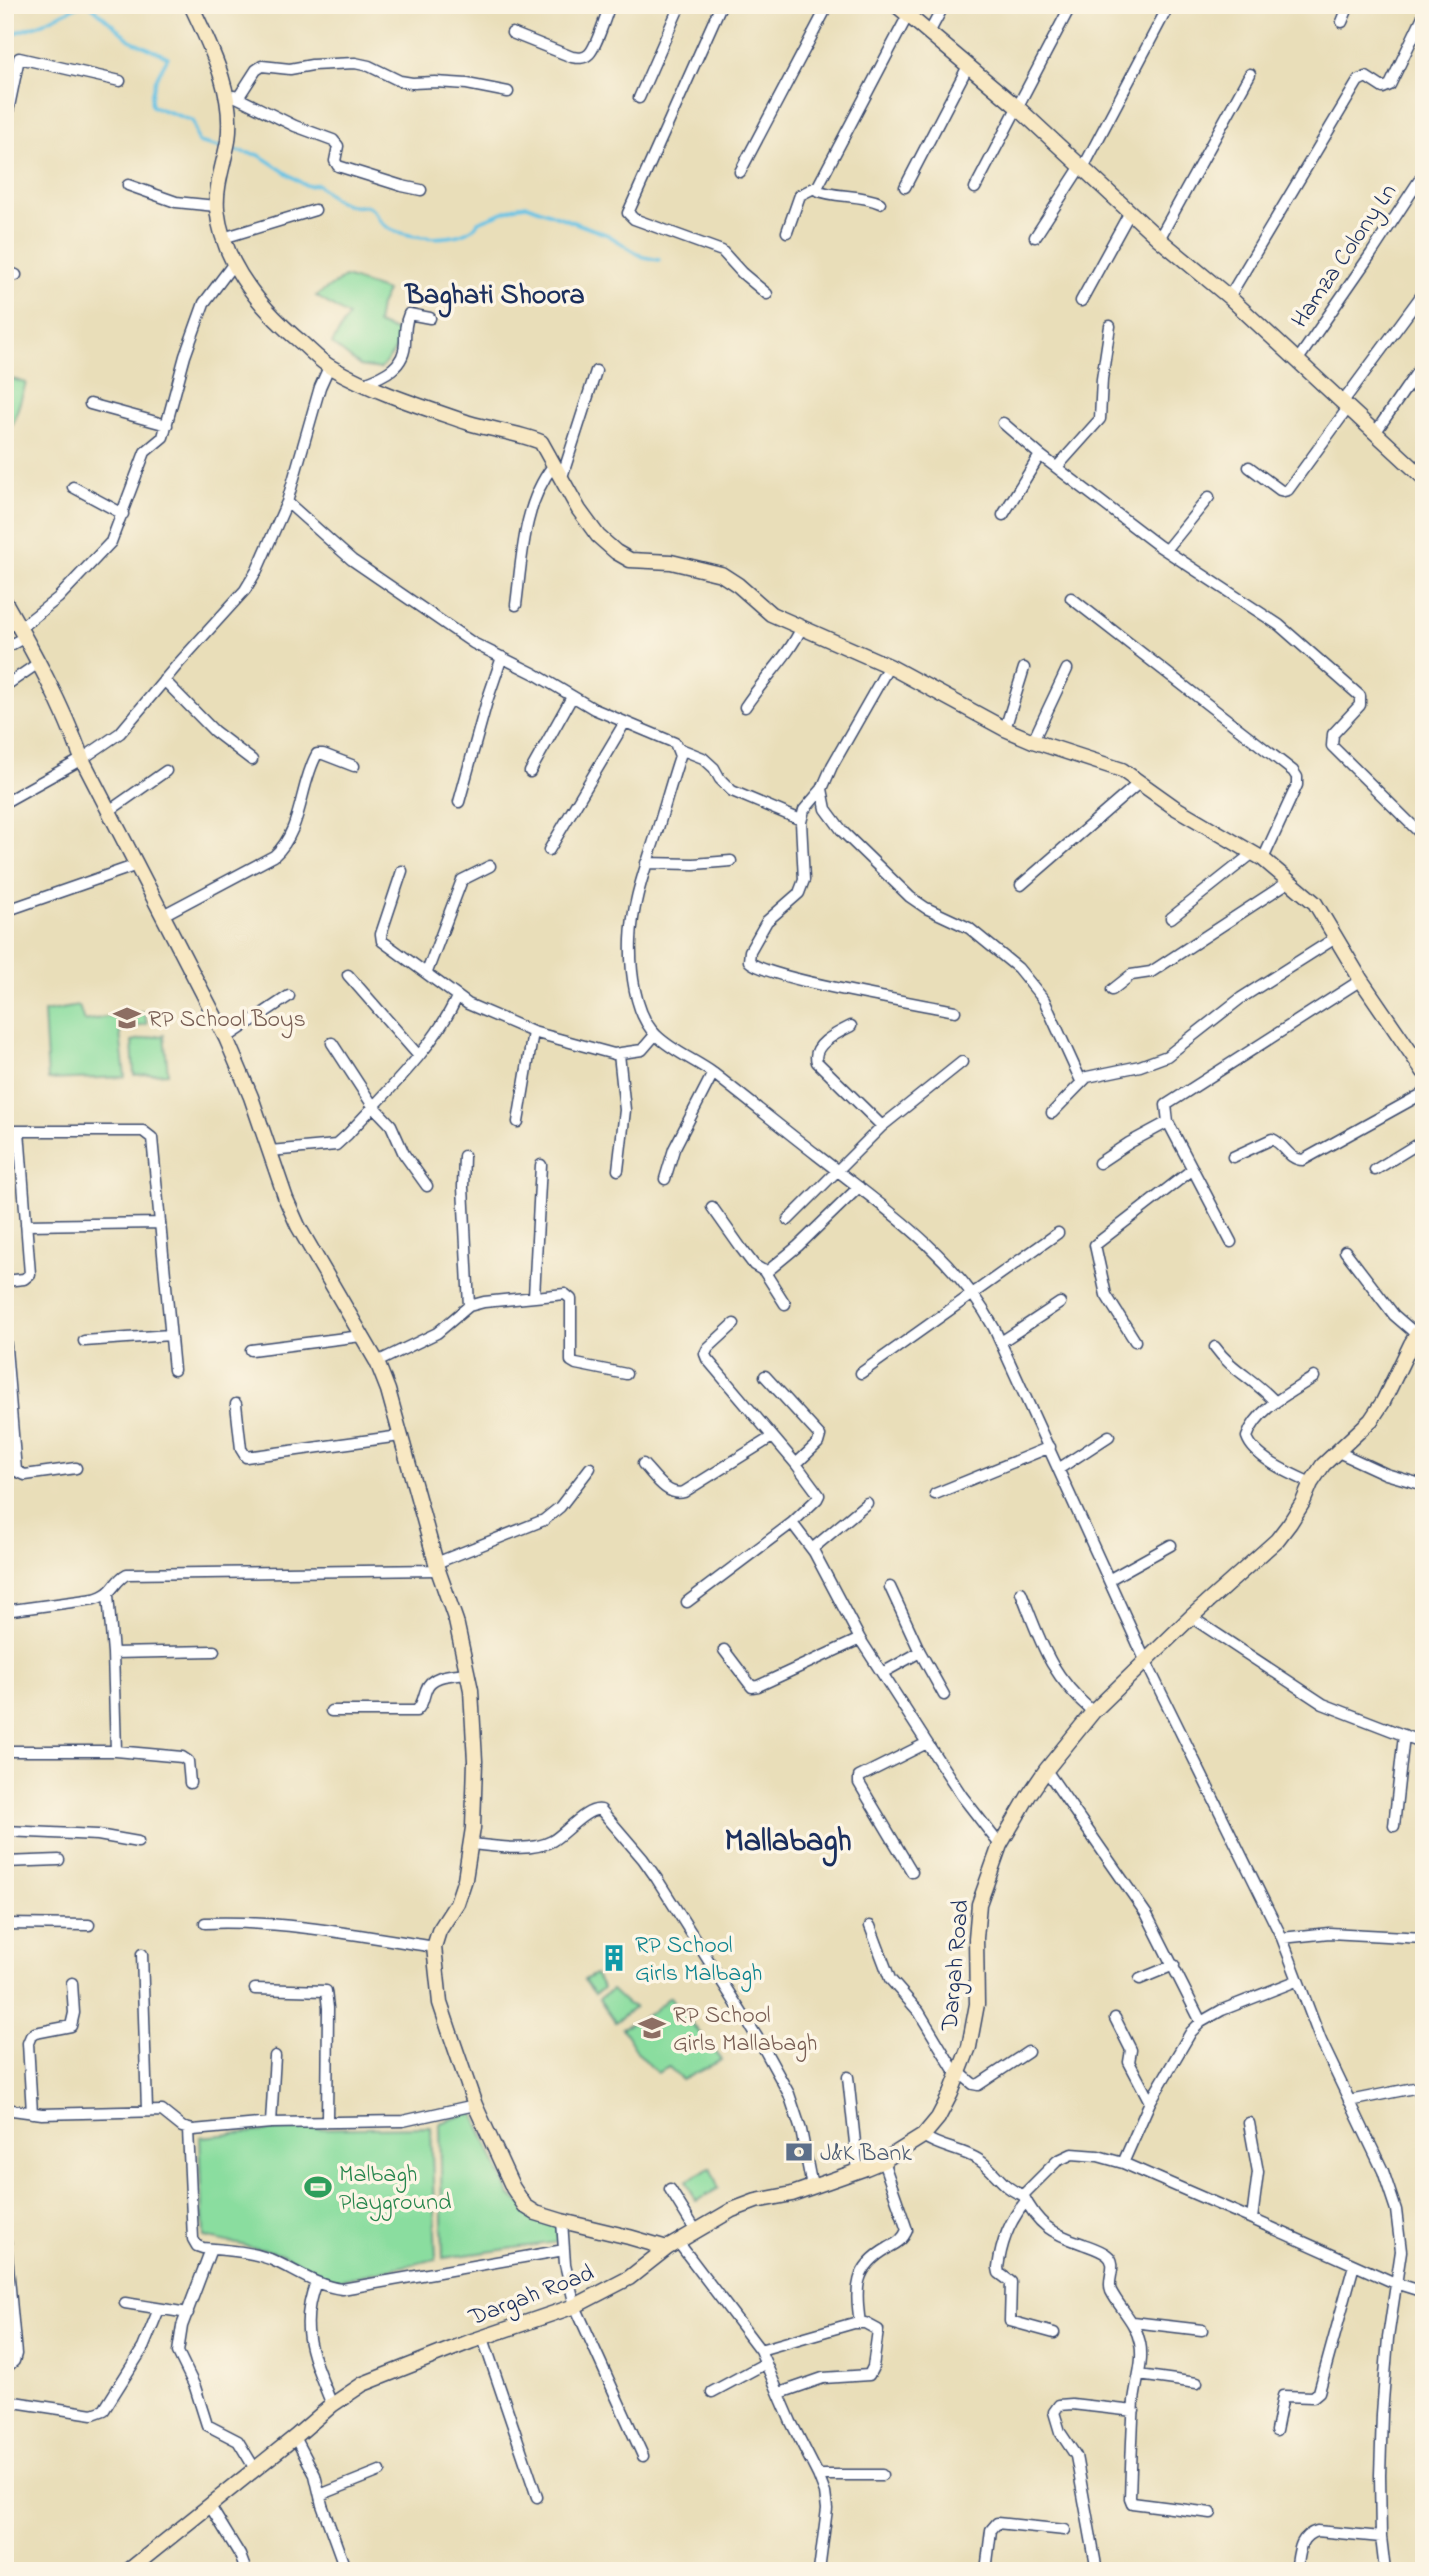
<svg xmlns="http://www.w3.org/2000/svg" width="1429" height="2576" font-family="'Indie Flower',sans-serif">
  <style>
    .green { fill: #8add9f; stroke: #52867e; stroke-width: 2 }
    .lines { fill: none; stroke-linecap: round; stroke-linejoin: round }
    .stream { stroke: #67c3e5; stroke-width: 3.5 }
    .street-casing { stroke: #3a496c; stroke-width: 13 }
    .secondary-casing { stroke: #3a496c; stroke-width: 17 }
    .street { stroke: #fff; stroke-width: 10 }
    .secondary { stroke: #f8e8c3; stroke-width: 14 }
    .labels { text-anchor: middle; stroke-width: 7; stroke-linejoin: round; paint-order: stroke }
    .street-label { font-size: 24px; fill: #1b2f5e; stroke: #fcf5e5 }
    .education-label { font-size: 24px; fill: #785e54; stroke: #fcf5e5; text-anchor: start }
    .culture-label { font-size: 24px; fill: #0d838f; stroke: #fcf5e5; text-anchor: start }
    .service-label { font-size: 24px; fill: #4e5e75; stroke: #fcf5e5; text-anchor: start }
    .leisure-label { font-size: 24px; fill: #27864d; stroke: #fcf5e5; text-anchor: start }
    .quarter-label { font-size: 28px; font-weight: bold; fill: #1b2f5e; stroke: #fcf5e5 }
    .district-label { font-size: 32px; font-weight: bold; fill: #1b2f5e; stroke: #fcf5e5 }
  </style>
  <rect width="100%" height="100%" fill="#fcf5e5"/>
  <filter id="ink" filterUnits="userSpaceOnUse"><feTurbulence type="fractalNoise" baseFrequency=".0143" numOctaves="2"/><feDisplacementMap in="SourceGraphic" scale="14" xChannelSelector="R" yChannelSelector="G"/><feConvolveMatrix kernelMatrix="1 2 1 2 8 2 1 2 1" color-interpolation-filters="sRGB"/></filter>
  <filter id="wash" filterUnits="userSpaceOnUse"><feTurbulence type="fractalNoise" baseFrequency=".00686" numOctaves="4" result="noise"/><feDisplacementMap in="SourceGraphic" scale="28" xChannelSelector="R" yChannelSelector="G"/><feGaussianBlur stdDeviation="1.57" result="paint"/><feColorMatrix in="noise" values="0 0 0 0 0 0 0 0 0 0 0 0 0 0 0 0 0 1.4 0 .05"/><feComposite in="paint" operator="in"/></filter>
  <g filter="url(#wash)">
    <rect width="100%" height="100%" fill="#e9deb9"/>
    <!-- green -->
    <path class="green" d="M345,277l42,14 -7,14 -3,19 24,9c-2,15 -11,25 -21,36l-20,-3 -28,-22 16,-28 -32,-20z
      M5,377l21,6 -13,41 -8,-4z
      M79,1006l5,15 34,-6 7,62 -77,3 -4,-68z
      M144,1012l3,12 -21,4 -1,-12z
      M164,1035l4,38 -34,2 -2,-34z
      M595,1974l8,14 -8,6 -11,-14z
      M612,1990l15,14 8,3 -20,15 -16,-23z
      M670,1997l52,63 -40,20 -13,-13 -12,6 -19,-20 -16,-25 26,-13z
      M473,2112l37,84 47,30 1,16 -115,16 -3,-135z
      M431,2127l5,132 -101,22 -55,-28 -76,-16 -4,-100 90,-8z
      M710,2168l9,20 -23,13 -10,-20z"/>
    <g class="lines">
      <!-- stream -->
      <path class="stream" d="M90,5l40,35 38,17c-8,15 -20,32 -16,49l41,15 5,21 25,6
        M5,36l33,-11 42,-20
        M231,150l28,5 44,29 6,2 8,-2c10,10 21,20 37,22 5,1 9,-2 15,1 7,4 8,12 14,17 18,16 83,21 95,-2l41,-16 8,-1 81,30 35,22 16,3"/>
    </g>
  </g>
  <g filter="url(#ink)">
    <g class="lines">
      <defs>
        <path id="street" d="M721,5l-93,208 6,6 88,32 20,22 25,21
          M1342,22l7,-17
          M512,33l60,24c6,1 12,2 17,-3 8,-8 16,-37 21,-49
          M929,33l15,-28
          M234,96l61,30 38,14 5,6 -3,15 3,5 64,20 19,4
          M238,98l18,-28 6,-4 28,3 22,-4 43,-2 14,3 31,15 12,2 23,-1 32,2 41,8
          M639,98l41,-93
          M5,126l14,-68 101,23
          M1083,168l86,-163
          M740,172l88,-167
          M128,185l48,17 40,4
          M905,187l63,-121
          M975,188l96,-183
          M814,189c22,10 44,4 66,14
          M787,232l13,-37 18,-9 90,-171
          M1035,237l46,-71
          M223,238l92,-28
          M1159,239l91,-165
          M5,271l11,4
          M1229,297l129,-216 8,-4 17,11 7,-3 34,-71
          M1081,301l49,-89
          M1297,361l74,-107 53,-81
          M364,383c20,-7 41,-16 41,-41 0,-10 0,-19 4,-28l21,4
          M1342,403l82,-111
          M90,404l77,21
          M1003,423l37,32 119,91 120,79 81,71v9l-27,29 -1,12 92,91
          M1375,433l49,-71
          M1057,467l43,-48 2,-40 8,-53
          M1249,467l31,23 4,1 4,-1 60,-82
          M561,480l35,-109
          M73,487l50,27
          M287,502l65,58 121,83 62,31 59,35 81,34 5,13c-10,30 -18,61 -28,91 -10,31 -20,60 -21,93 -1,28 3,74 25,95 16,16 39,25 57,38 35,27 69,55 104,82 64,50 138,100 177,173l152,334 136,276 39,103 62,130 13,39 5,41 -13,87 -6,76 -2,61 1,62 4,34
          M1003,515l37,-60
          M1166,550l43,-53
          M1071,598l222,173 4,6v8l-34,74
          M516,605c6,-46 7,-101 37,-139
          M20,628l38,-30 53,-56 34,-90 18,-15 22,-81 19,-53 30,-40
          M5,648l20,-11
          M889,666l-57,100 -10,23 4,20 17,23 67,65 16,11 43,20 49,40 26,32 37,81
          M164,680l50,51 38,29
          M5,686l35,-24
          M745,707c18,-28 43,-50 57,-80
          M1005,729l19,-61
          M1033,741l34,-72
          M678,748l25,10 11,10 6,11 12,12 69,29
          M530,772l42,-75
          M822,789l-18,21 -3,12 3,58 -5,13 -32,28 -17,30 -1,10c16,18 172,43 206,50
          M5,802l77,-43 38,-26 58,-69 67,-74 12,-20 30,-68 33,-115 9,-20
          M459,802l28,-101 15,-44
          M109,811l57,-40
          M549,850l76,-128
          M646,863l48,1 37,-3
          M402,871l-21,63 1,7 86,63 65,28 81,22 28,-4 13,-15
          M1021,885l119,-103
          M5,911l132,-46
          M163,915l111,-59c29,-26 25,-70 43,-102h6l31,12
          M1171,918l82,-65
          M427,972l35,-92 28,-14
          M348,975l70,80
          M1112,990l19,-15 20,-3 139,-91
          M851,1026c-14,7 -40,19 -34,36l65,64
          M226,1038l63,-42
          M332,1043l41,63 18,19 13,29 23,32
          M1052,1113l35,-36 53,-11 27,-10 74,-58 96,-61
          M518,1122l15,-90
          M5,1131h138l9,7 22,232
          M270,1151l66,-6 12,-11c37,-41 86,-86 109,-137
          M464,1156l-1,31 6,119
          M1233,1157l39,-18c13,5 16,21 31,21l121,-67
          M1099,1163l30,-20 39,-21
          M618,1170l7,-60 -6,-56
          M1375,1170l49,-30
          M665,1179l9,-30 39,-76
          M712,1207l29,41 13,17 10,6 21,33
          M788,1220l94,-94 80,-64
          M26,1225l134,-2
          M1231,1242l-63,-120 -2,-17 195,-125
          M1345,1251l49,64 22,19
          M764,1271l5,-1 29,-24 61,-59
          M5,1281l19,-2 6,-5 -11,-143
          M534,1296l7,-131
          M5,1336l11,135 9,4 51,-7
          M84,1341l86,-6
          M1135,1341l-29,-46 -11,-50 98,-76
          M1001,1342l59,-39
          M1215,1347c16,23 41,33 60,55
          M251,1350l110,-14
          M377,1362l60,-29 32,-27 15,-4 81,-8 6,5v62l5,3 50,10
          M861,1373l197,-140
          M765,1376l55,60 -2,7 -22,21
          M236,1404l5,45 5,8 154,-21
          M1336,1451l50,23 38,11
          M643,1464c11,11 24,33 41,28l88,-55
          M1060,1468l49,-32
          M1311,1483c-20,-9 -57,-25 -64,-46 9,-28 44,-45 67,-60
          M935,1494l115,-47
          M792,1523l22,29 46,87 67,104 35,53 38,49
          M812,1549l55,-46
          M436,1563l108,-43 16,-13 30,-39
          M1110,1579l61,-34
          M890,1587l30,65 24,43
          M1021,1592c21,53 28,81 72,120
          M108,1595l5,58 3,98
          M687,1602l105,-79 25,-24 2,-4 -23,-31 -89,-105 -2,-5 3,-6 26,-24
          M5,1611l89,-12c22,-6 18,-17 33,-25l311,-4
          M1191,1617l132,87 101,39
          M724,1650l28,37 6,-1 102,-47
          M113,1653l101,-2
          M884,1672l36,-20
          M331,1711h85c7,-6 7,-13 10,-21 5,-16 27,-15 42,-17
          M5,1751h111l66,6 6,4 2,22
          M1046,1770l101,145 54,107
          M1394,1826l10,-91
          M5,1831l93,4 40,7
          M471,1844c25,2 58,9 81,-3 13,-7 34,-34 49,-31l42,49 14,20 105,166 27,49 12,36 11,57
          M5,1862l54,-2
          M912,1872l-53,-89v-6l68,-34
          M205,1923c77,-3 153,12 229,24
          M5,1924l84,1
          M870,1926l20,53 29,33 39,65
          M1282,1938l47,-5 95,5
          M142,1954l5,156
          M1140,1979l34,-14
          M255,1989l71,2 2,17 -1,113
          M1115,2018l16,32 -2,12 21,40
          M960,2073l13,11 5,1 50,-33
          M848,2077l10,94
          M1349,2101l75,-15
          M5,2109l37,5 120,-3 20,16 11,3 78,-7 132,-2 72,-16
          M32,2113l-4,-70 3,-7 4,-3 36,-7 3,-13 -2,-30
          M271,2123l4,-67
          M1249,2123l9,49 -6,47
          M188,2130l5,109 4,7 6,2c23,2 45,3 67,11 24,10 45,27 72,30l222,-39
          M923,2136c17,12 39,13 56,24 17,11 24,29 44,35l34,-34 15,-7 26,2 25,7 129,56 143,64 29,9
          M1123,2163l27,-61 41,-70 10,-10 21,-12 74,-29
          M670,2189l26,42
          M1023,2195c15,30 28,38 60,49 8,3 18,6 24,11 12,9 -1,24 4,36 9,18 25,31 29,52 4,19 -4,39 -6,58 -2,33 -3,65 -4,97l2,5 79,10
          M1026,2201c-17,20 -25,42 -28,67l1,5 12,9 -1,39 44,12
          M562,2221l3,43 10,42 68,150
          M5,2234l11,120 -2,7 -9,8
          M678,2242l82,108 31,72 27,53 7,18 2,16 -8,62
          M211,2249l-29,77 -4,26 17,35 12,38 31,16 17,28
          M316,2282c-19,49 -2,77 16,123
          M125,2303l63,10
          M1133,2322l69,8
          M860,2323c-5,-34 -6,-56 28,-75 9,-5 15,-8 19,-18l-24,-69
          M483,2338l54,159
          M760,2350l94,-27h11l13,7 -5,37 -4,8 -46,3 -43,15
          M1139,2375l58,8
          M712,2392l54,-29
          M5,2397l9,5 79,12 11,-4 39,-62 16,-39
          M1276,2431l7,-35 30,1 6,-5 35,-127
          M295,2437l20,38 7,30 24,66
          M818,2475h64
          M320,2495l60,-24
          M210,2506l30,49 6,16
          M986,2571l5,-41 6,-7 68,7
          M1097,2571l-21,-115 -16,-24 -6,-20 5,-7 13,-1 62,7
          M1296,2571c3,-17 2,-35 21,-40l64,6"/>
        <path id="secondary" d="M191,5c20,43 44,88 37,136 -4,22 -13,46 -11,68 6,56 45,101 86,135 9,8 18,18 29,24 42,24 91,39 137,55 24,7 50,10 72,19l38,68 19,26 18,16 14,8 41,2 50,12 17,11 33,29 118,52 116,63 28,12 89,29 52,37 89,52 52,44 46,77 63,92
          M896,5l121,102 142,132 70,58 195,181
          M5,602c29,51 57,102 77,157l144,279 25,59 35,102 12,27 79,136 11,28 50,180 18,51 15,69 4,71 -2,67 -8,51 -8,24 -18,28 -5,16 6,56 11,33 24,69 38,83 12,18 11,7 26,8 67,16 38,11
          M128,2571l167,-134 37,-32 31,-21 109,-43 103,-35 54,-28 38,-30 65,-38 24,-9 36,-7 74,-26 17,-7 40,-25 15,-18 13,-25 18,-46 8,-43 -1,-66 3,-34 21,-59 29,-50 17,-25 47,-58 98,-95 86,-77 13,-17 13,-21 8,-19 12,-18 48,-45 12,-18 28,-58 13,-21"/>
      </defs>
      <!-- street casing -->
      <use href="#street" class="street-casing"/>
      <!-- secondary casing -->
      <use href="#secondary" class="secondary-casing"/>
      <!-- street -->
      <use href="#street" class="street"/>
      <!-- secondary -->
      <use href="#secondary" class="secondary"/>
    </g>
  </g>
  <!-- icons -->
  <defs>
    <symbol id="school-bare" viewBox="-9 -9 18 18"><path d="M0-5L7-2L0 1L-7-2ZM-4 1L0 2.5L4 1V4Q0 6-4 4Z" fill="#8d6e63" stroke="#fcf5e5" stroke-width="2.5" paint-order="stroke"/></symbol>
    <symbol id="building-bare" viewBox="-9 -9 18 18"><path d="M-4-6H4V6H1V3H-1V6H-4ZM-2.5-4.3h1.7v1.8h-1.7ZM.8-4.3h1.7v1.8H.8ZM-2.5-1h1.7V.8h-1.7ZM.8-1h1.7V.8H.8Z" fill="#0f9aa8" stroke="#fcf5e5" stroke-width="2.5" paint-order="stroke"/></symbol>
    <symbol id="bank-bare" viewBox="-9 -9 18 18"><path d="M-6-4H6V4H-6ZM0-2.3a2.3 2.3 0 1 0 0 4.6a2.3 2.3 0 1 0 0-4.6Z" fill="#5c6f8a" stroke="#fcf5e5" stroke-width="2.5" paint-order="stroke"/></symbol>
    <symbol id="stadium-bare" viewBox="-9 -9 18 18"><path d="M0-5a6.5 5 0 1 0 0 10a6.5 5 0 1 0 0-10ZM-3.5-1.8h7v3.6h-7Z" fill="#2e9e5b" stroke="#fcf5e5" stroke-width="2.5" paint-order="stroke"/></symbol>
  </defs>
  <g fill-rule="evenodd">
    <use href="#school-bare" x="108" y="999" width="38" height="38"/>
    <use href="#building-bare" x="595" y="1939" width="38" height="38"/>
    <use href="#school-bare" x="633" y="2009" width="38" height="38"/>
    <use href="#bank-bare" x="780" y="2133" width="38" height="38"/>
    <use href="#stadium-bare" x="299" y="2168" width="38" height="38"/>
  </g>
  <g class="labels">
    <!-- street labels -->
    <g class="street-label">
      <text transform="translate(1343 255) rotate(-56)" y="8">Hamza Colony Ln</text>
      <text transform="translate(954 1965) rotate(-85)" y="8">Dargah Road</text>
      <text transform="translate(531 2294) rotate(-21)" y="8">Dargah Road</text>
    </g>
    <!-- education labels -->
    <g class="education-label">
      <text x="148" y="1026">RP School Boys</text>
      <text x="673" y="2022">RP School<tspan x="673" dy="28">Girls Mallabagh</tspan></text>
    </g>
    <!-- culture labels -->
    <g class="culture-label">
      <text x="635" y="1952">RP School<tspan x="635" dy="28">Girls Malbagh</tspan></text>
    </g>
    <!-- service labels -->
    <g class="service-label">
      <text x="820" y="2160">J&amp;K Bank</text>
    </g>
    <!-- leisure labels -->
    <g class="leisure-label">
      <text x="339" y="2181">Malbagh<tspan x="339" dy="28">Playground</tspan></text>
    </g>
    <!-- quarter labels -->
    <g class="quarter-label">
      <text x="495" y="303">Baghati Shoora</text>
    </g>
    <!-- district labels -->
    <g class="district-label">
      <text x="788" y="1850">Mallabagh</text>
    </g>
  </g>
  <!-- margin -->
  <rect width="1429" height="2576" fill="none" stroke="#fcf5e5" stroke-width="28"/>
</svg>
